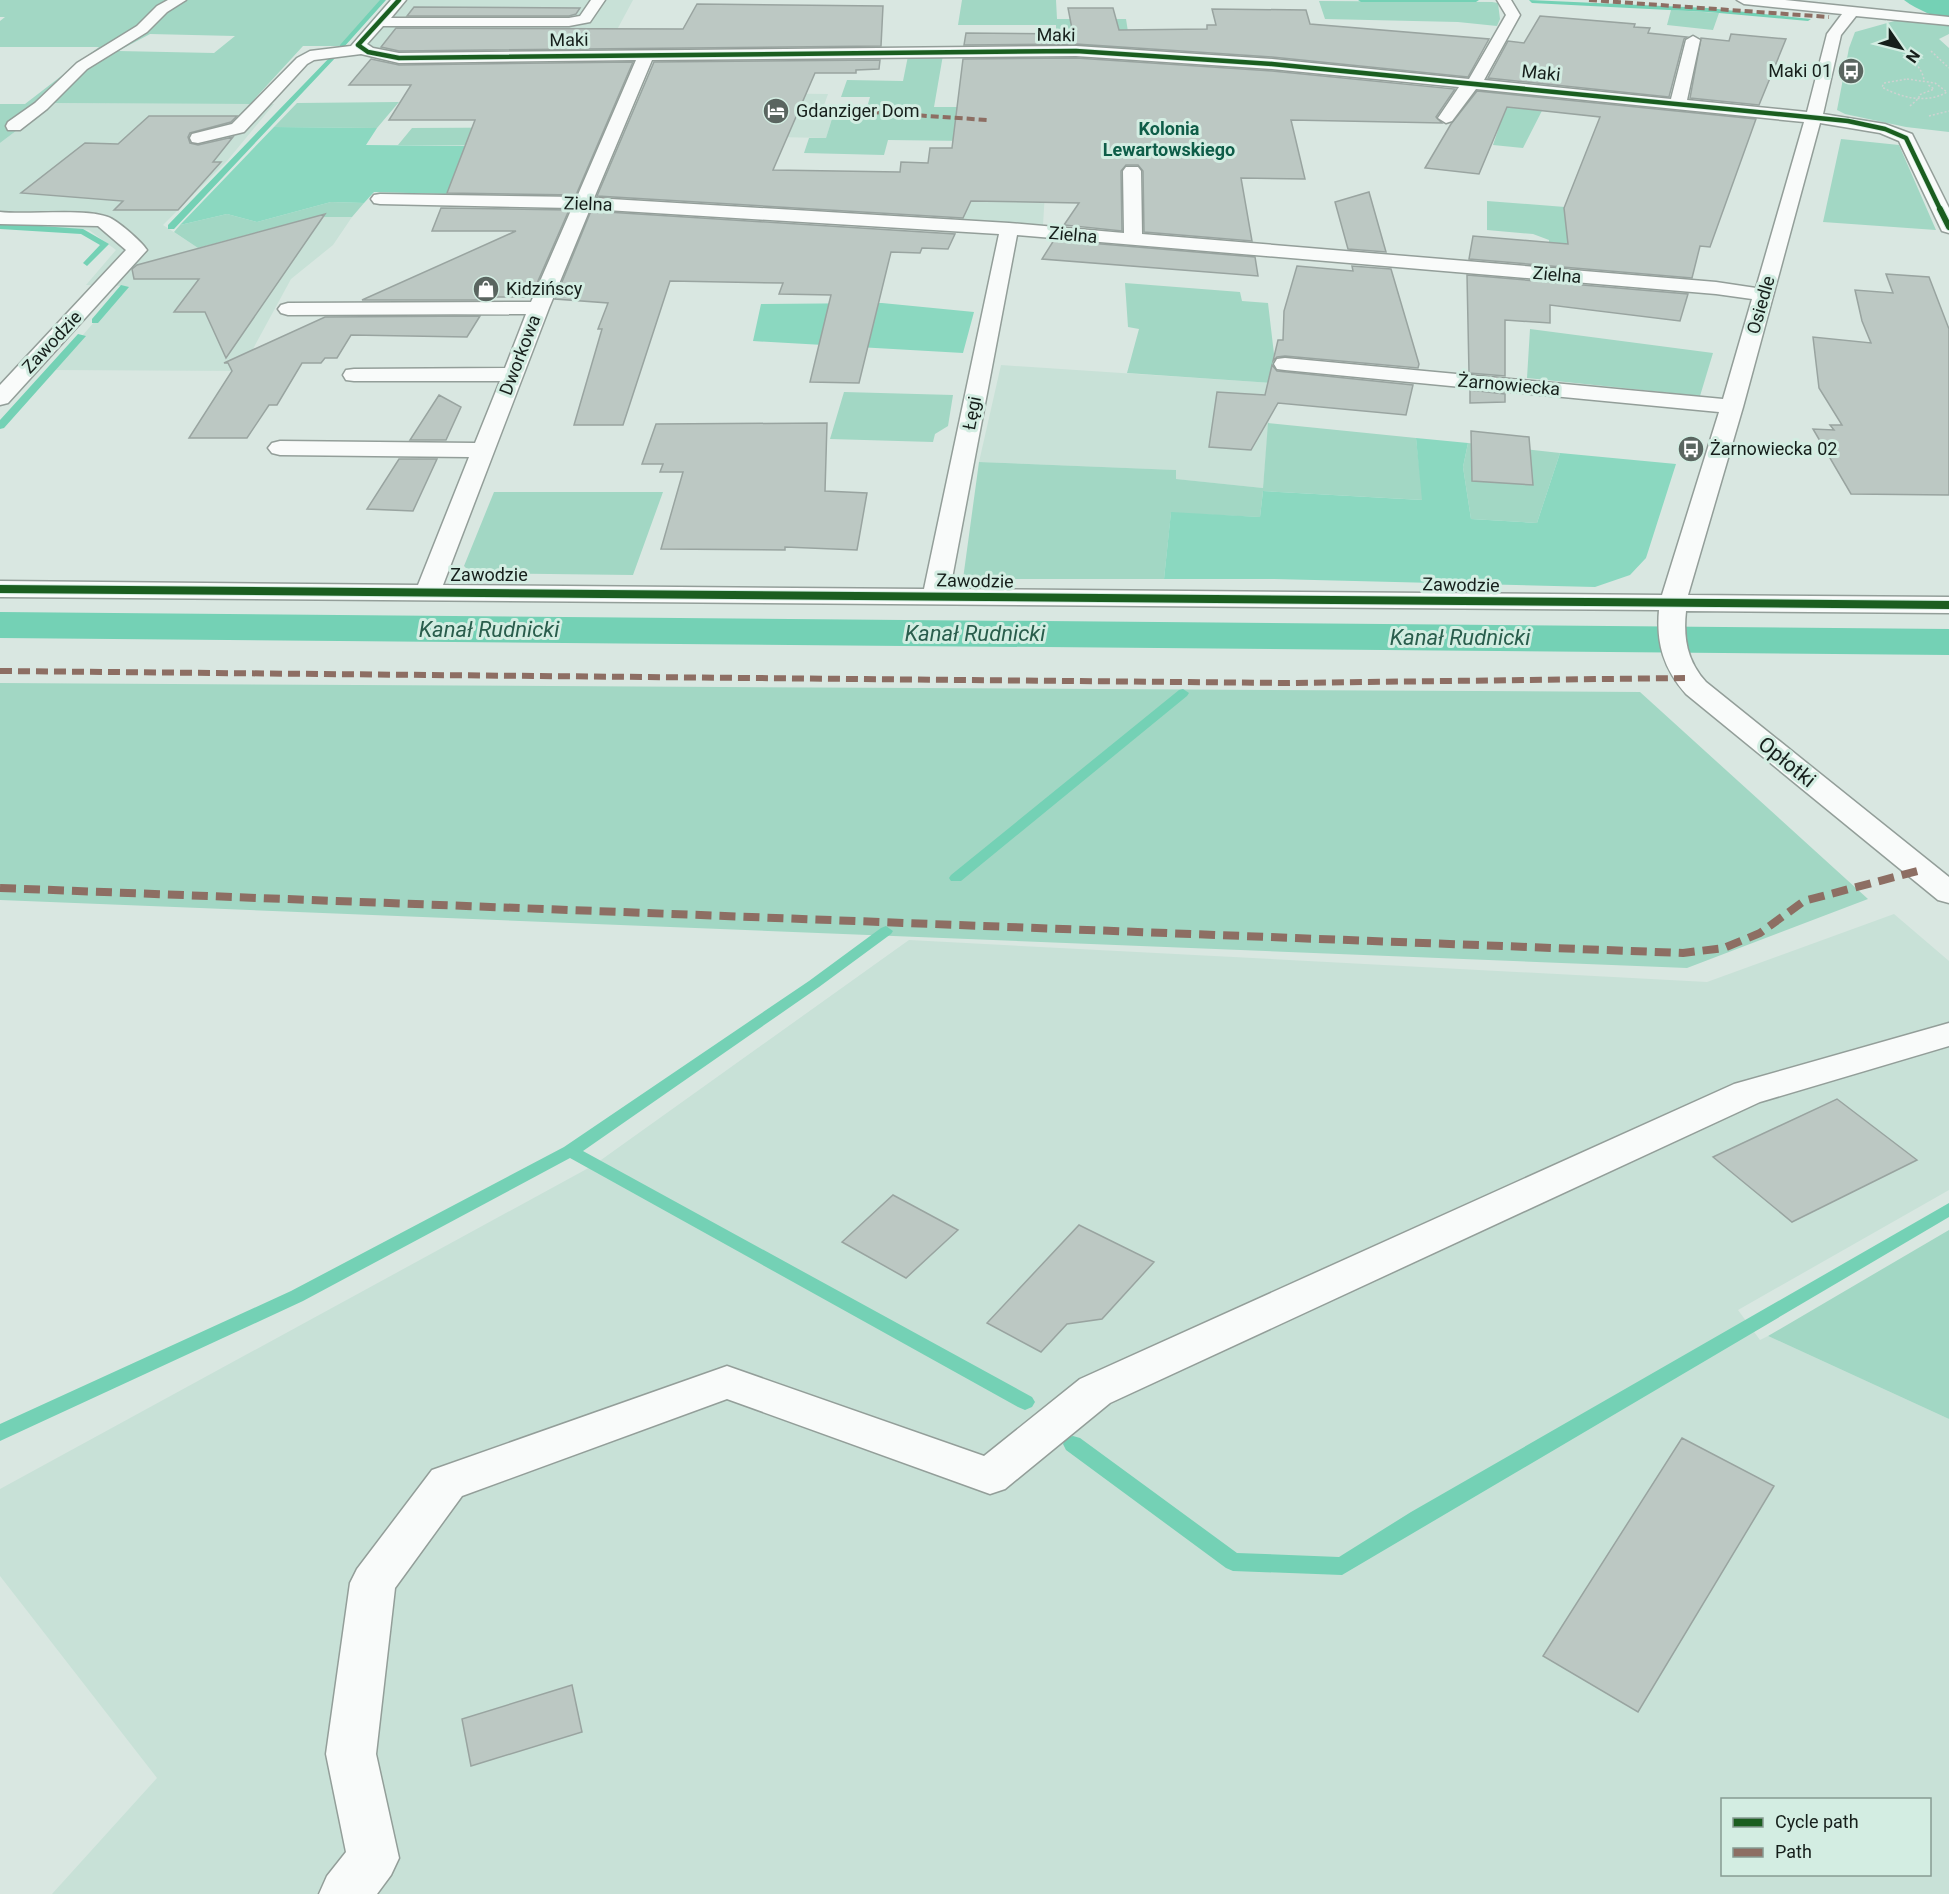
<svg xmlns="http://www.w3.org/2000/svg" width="1949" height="1894" font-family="Roboto,sans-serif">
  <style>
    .built { fill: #c8e1d7; fill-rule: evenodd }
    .green { fill: #a2d7c4; fill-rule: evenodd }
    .forest { fill: #8bd8c0 }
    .water { fill: #74d1b5 }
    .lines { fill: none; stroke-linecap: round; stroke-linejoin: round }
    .stream { fill: #74d1b5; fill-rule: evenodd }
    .canal { fill: #74d1b5; fill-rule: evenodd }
    .building { fill: #bcc8c3; stroke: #99a4a0; stroke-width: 1.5 }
    .minor-casing { stroke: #939e99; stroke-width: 3 }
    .path { stroke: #ced3d1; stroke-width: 1.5; stroke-dasharray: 2 2; stroke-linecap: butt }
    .minor { fill: #f9fbfa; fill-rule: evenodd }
    .quiet-far2 { stroke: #8d6e63; stroke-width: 4; stroke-dasharray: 8 4; stroke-linecap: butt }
    .quiet-far1 { stroke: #8d6e63; stroke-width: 6; stroke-dasharray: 12 6; stroke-linecap: butt }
    .quiet { stroke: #8d6e63; stroke-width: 8; stroke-dasharray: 16 8; stroke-linecap: butt }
    .cycleway-far2-casing { stroke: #d3ede2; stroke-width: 6 }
    .cycleway-far1-casing { stroke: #d3ede2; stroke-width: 8 }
    .cycleway-casing { stroke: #d3ede2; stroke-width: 10 }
    .cycleway-far2 { stroke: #1b5e20; stroke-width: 4.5 }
    .cycleway-far1 { stroke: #1b5e20; stroke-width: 6 }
    .cycleway { stroke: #1b5e20; stroke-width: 8 }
    .labels { text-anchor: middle; stroke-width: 6; stroke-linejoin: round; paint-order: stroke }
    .far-street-label { font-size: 18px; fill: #161f1b; stroke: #d3ede2 }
    .far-poi-label { font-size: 18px; fill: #161f1b; stroke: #d3ede2; text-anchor: start }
    .far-neighbourhood-label { font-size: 18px; font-weight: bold; fill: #0e5d48; stroke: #d3ede2 }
    .street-label { font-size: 21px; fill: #161f1b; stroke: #d3ede2 }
    .water-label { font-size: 22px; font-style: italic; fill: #295d4c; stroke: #d3ede2 }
  </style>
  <rect width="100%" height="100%" fill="#d9e7e1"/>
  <!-- built -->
  <path class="built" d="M408,0h225l-28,52 -207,1 -27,-4 -4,-5 11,-18 9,-2z
    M750,93l78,1 -5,14 12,1 -9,29 -97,-2z
    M53,103l221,1 -47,57 -64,64 35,23 116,-31h38l-19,28 -42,34 -50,92 -189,-1 74,-84 -40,-1 30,-35 -27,-20 -89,-7v-80z
    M1048,143l-5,82 -87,-5 9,-60z
    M1001,365l271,18 -9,105 -88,-9v-9l-196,-8z
    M1894,914l55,47v229l-211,120 22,30 8,-4 181,83v475h-1897l105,-116 -157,-202v-87l594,-324 315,-225 798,42zM1722,1800h208v74h-208z"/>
  <!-- green -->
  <path class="green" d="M0,0h382l-41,46h-38l-53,58 -197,-1 -53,40v-39h25l74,-57h-99v-26l5,-4h-5zM150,34l85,2 -21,17 -96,-2z
    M962,0h94l1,19h69l5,32 -75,-4v-22h-98z
    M1319,1l173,1 6,1 2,16 -3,7 -39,-4 -133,-3z
    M1671,10l48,3 -6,17 -46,-5z
    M1898,20l51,6v8l-10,5 10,9v84l-43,-5 -61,-13 -8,-4 12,-62 6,-16z
    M943,55l-9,52h40l-6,34 -80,-1 -4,15 -80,-2 5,-15h17l9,-29 31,2 4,-14h-29l6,-17 56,1 5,-25z
    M1482,89l68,6 -27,53 -30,-3 7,-21 -37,-3z
    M399,102l-22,26 -103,-1 23,-24z
    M601,127l-8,19 -195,-1 14,-17z
    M1841,139l58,6 37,85 -113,-8z
    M1487,201l78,6 4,43 -20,-1v-9l-16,-6 -46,-4z
    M331,202l33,1 -12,14h-38l-116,31 -24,-16 6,-7 47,-11 30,8z
    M1125,283l115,9 2,9 26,2 6,51 -2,29 -145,-10 12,-44 -11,-2z
    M1530,329l183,24 -13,43 -173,-18z
    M844,392l109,3 -5,31 -13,8 -2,8 -103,-3z
    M1268,423l148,15 7,62 -160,-9 -3,26 -89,-4 -7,66h-201l16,-117 197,8v9l87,9z
    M1468,443l92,10 -23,70 -66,-4 -8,-52z
    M494,492h169l-30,83 -162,-2 -7,-7z
    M0,683l1640,9 228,207 -181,69 -1687,-68z
    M1949,1230v189l-181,-83z"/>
  <!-- forest -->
  <path class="forest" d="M274,127l103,1 -11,17 108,1 -28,48 -72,-2 -10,11 -33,-1 -74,20 -30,-8 -47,11z
    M882,303l92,9 -11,41 -210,-12 8,-37z
    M1416,438l52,5 -5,24 8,52 66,4 23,-70 116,11 -30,94 -16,17 -35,12 -321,-8h-110l7,-67 89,5 3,-26 159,9z"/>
  <!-- water -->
  <path class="water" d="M1904,0h45v26c-15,-13 -30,-14 -45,-26z"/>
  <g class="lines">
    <!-- stream -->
    <path class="stream" d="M380,0h6l-42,47h-4v-2z
      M1358,0h121l-3,2h-115z
      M1529,0l179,8 103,11 -3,2 -100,-9 -176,-9z
      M332,55l5,1 -163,173h-6v-4z
      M0,223l83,6 26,15 -22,22 -4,-3 17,-18 -19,-11 -81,-5z
      M121,285l8,2 -31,36h-6v-4z
      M78,334l8,2 -82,92 -4,1v-9z
      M1183,689l6,4 -2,3 -226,185h-10l-2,-3 2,-3 228,-185z
      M886,926l7,5 -2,3 -72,53 -236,164 449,246 3,5 -3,5 -7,3 -7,-3 -448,-249 -267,143 -303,140v-17l291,-133 273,-144 245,-166 72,-53z
      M1949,1203v14l-607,358 -109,-4 -7,-3 -160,-118 -3,-6 3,-6 7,-2 7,2 157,115 102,4 72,-45z"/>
    <!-- canal -->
    <path class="canal" d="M0,612l1949,17v26l-1949,-17z"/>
  </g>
  <!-- building -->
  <path class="building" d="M697,4l186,2 -2,40 -482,5 -18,-4 15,-19 287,1z
    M414,7l166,1 -4,6 -7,2h-162z
    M1068,8h45l6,22 88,-1v-4h9l-4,-16 94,1 4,14 179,15 -21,38 -196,-20 -196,-13 -112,1 2,-12 107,1z
    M1540,16l95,8 -1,3 16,1 -2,5 39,4 -3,2 -15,58 -181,-19 20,-37 16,2z
    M1731,34l55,5 -27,66 -69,-7 11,-60 28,3z
    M1076,58l196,13 183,18 -19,28 6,6 -151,-3 14,59 -64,-1 11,63 -108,-9 -1,-61 -5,-6h-12l-5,6 1,60 -58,-6 15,-22 -108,-2 -8,17 -366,-22 57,-134 226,-2 -1,9 -23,1v3h-41l-42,97 127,2 1,-10 27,1 2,-15h22l11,-89z
    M371,59l28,6 234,-3 -57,133 -129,-2 28,-73h-86l22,-35h-62z
    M1477,91l279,28 -46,128 -10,-1 -8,32 -223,-19 4,-23 95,8 -4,-36 36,-91 -93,-10 -28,67 -54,-6 26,-44z
    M149,116h88l-6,6 -41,11 -2,4 2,6 8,2 35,-8 -20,25h8l-43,48h-64l9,-9 -102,-8 64,-50 33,1z
    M1369,192l17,60 -38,-3 -13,-47z
    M441,208l128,2 -38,87h-39l-2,3h-128l154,-69h-84z
    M591,211l364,23 -7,15 -26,-1 -2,5 -29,-1 -32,131 -49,-1 21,-87 -52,-1 4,-11 -113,-2 -47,144h-49l28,-96h-4l10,-26 -53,-4z
    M325,214l-99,144 -21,-46h-31l25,-33h-65l-2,-10 5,-4z
    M1054,240l201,17 3,19 -216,-17z
    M1297,266l56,5 -1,-5 39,3 28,95 -1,4 -133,-12 -8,1 -4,4 5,-21h5l1,-29z
    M1886,274l43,3 20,52v166l-98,-1 -38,-65 21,1 -4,-5h12l-23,-37 -6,-51 58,6 -9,-22 -7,-31 38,3z
    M1467,275l221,19 -8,27 -130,-16v18l-45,-3v56l-36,-3z
    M480,316l-13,21 -116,-2 -14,23h-12l-4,5h-19l-25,42h-8l-22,33h-58l43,-67 -4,-8h-4l101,-46z
    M1272,365l5,6 136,14 -7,30 -128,-12 -27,47 -42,-3 8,-55 48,3z
    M1470,390l35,4v8l-35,1z
    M439,395l22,12 -15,33h-36z
    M827,423l-2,68 42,2 -10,57 -72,-3v3l-124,-1 22,-77h-23l3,-8h-21l14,-40z
    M1471,431l58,6 4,48 -61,-4z
    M399,459h38l-24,52 -46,-2z
    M1837,1099l80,61 -125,62 -79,-65z
    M893,1195l65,35 -52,48 -64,-36z
    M1079,1225l75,37 -52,57 -35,5 -26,28 -54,-29z
    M1682,1438l92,48 -136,226 -95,-56z
    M572,1685l10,47 -111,34 -9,-47z"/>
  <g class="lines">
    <defs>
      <path id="minor" d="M168,0h18l-19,12 -20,20 -60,37 -40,40 -27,21h-12l-2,-4 2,-4 27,-19 42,-40 60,-37 20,-20z
        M391,0h15l-15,18h178l11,-2 11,-16h14l-15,22 -21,4h-186l-16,18 6,4 26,5 677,-7 196,13 197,20 37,-64 -9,-15h14l9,15 -36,65 187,19 15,-59 7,-4 7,4 -13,60 120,12 20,-78 15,-20 -98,-10 -7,-4h48l164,17v8l-93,-9 -15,19 -18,79 62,10 27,10 37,74v25l-7,-2 -2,-4 -41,-86 -19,-8 -60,-10 -77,284 -55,188 261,2v16l-263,-2c-3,27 1,50 20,71l243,195v26l-11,-3 -252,-206c-22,-25 -30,-50 -27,-84l-1659,-13v-16l418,4 51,-128 -189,-2 -8,-2 -4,-5 4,-5 8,-2 195,2 25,-62h-146l-8,-1 -3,-5 3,-5 8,-1 151,-1 21,-54 -238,1 -7,-2 -3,-4 3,-4 7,-2 243,-1 41,-94 -192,-4 -6,-1 -3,-4 3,-4 6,-1 197,3 59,-137 -237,3 -38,-9 -47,6 -7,4 -63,68 -46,11 -6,-1 -2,-4 2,-4 40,-10 65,-66 13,-7 41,-5zM1076,56l196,13 187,18 -21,31 8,5 6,-2 24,-32 328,33 -48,166 -40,-6 -574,-48 -1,-63 -3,-4h-12l-3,4 1,62 -115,-10 -415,-25 58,-138zM590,209l409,25 -75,355 -481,-4 106,-277zM1017,235l699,59 36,5 -29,100 -438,-41 -8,1 -3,5 3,5 8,1 434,42 -57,183 -712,-6z
        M0,212c28,3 85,-4 108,5 9,3 33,24 39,33l-139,153 -8,2v-20l126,-135 -28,-24 -98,-2z
        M1949,1023v23l-189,56 -650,301 -105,86 -15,5 -263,-95 -265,97 -67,92 -19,166 23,104 -8,17 -14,19h-58l8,-18 19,-24 -20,-98 24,-171 7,-14 75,-99 295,-104 257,90 96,-77 654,-295z"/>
    </defs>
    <!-- minor casing -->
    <use href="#minor" class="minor-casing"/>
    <!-- path -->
    <path class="path" d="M1907,50c5,12 16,18 17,31
      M1931,51l18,17
      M1907,79l28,4 12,9c-20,12 -46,6 -65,-5l2,-4z
      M1910,106l9,-8v-3l15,-6 -7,-5
      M1929,116l20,-5"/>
    <!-- minor -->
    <use href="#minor" class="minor"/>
    <!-- quiet-far2 -->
    <path class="quiet-far2" d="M1589,0l240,17
      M811,108l176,12"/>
    <!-- quiet-far1 -->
    <path class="quiet-far1" d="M0,671l1287,12 398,-5"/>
    <!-- quiet -->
    <path class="quiet" d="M0,888l1683,65 41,-5 36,-15 44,-32 117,-31"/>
    <defs>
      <path id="cycleway-far2" d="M399,0l-41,45 10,7 31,6 677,-7 196,13 576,57 37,8 21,9 35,73"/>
      <path id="cycleway-far1" d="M1940,209l9,18"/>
      <path id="cycleway" d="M0,589l1949,16"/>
    </defs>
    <!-- cycleway-far2 casing -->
    <use href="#cycleway-far2" class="cycleway-far2-casing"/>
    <!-- cycleway-far1 casing -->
    <use href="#cycleway-far1" class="cycleway-far1-casing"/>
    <!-- cycleway casing -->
    <use href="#cycleway" class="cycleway-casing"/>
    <!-- cycleway-far2 -->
    <use href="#cycleway-far2" class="cycleway-far2"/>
    <!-- cycleway-far1 -->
    <use href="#cycleway-far1" class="cycleway-far1"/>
    <!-- cycleway -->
    <use href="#cycleway" class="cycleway"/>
  </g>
  <!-- icons -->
  <defs>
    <symbol id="bus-disc" viewBox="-11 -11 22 22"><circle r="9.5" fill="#5a6560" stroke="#d3ede2"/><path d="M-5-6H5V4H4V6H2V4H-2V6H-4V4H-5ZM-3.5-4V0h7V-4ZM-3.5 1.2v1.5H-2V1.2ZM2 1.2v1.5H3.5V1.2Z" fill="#fff"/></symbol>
    <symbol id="hotel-disc" viewBox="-11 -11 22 22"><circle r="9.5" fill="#5a6560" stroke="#d3ede2"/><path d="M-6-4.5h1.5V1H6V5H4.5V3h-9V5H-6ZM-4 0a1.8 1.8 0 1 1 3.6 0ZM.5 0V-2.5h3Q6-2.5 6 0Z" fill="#fff"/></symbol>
    <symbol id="shop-disc" viewBox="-11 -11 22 22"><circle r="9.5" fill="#5a6560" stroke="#d3ede2"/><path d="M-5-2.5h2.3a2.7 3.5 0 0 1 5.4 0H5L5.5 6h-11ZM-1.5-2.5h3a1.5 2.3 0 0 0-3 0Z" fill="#fff"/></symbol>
  </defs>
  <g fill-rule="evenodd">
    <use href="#bus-disc" x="1836" y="56" width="30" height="30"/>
    <use href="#hotel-disc" x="761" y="96" width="30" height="30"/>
    <use href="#shop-disc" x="471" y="274" width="30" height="30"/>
    <use href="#bus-disc" x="1676" y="434" width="30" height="30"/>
  </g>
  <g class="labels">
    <!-- far-street labels -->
    <g class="far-street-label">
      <text transform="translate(1056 35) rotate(1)" y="6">Maki</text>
      <text transform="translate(569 40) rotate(-1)" y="6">Maki</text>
      <text transform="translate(1541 73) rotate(6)" y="6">Maki</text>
      <text transform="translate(588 204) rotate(2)" y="6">Zielna</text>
      <text transform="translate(1073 235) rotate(5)" y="6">Zielna</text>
      <text transform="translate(1557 275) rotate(5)" y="6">Zielna</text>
      <text transform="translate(1761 305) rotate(-74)" y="6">Osiedle</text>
      <text transform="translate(52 342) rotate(-47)" y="6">Zawodzie</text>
      <text transform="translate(520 355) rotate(-69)" y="6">Dworkowa</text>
      <text transform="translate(1509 385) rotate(5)" y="6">Żarnowiecka</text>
      <text transform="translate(972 413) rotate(-79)" y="6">Łęgi</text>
      <text x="489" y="581">Zawodzie</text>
      <text transform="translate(975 581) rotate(1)" y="6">Zawodzie</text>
      <text transform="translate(1461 585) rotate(1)" y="6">Zawodzie</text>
    </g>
    <!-- far-poi labels -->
    <g class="far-poi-label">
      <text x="1832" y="77" text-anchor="end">Maki 01</text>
      <text x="796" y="117">Gdanziger Dom</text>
      <text x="506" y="295">Kidzińscy</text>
      <text x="1710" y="455">Żarnowiecka 02</text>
    </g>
    <!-- far-neighbourhood labels -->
    <g class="far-neighbourhood-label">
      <text x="1169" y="135">Kolonia<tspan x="1169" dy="21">Lewartowskiego</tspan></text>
    </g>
    <!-- street labels -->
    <g class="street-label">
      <text transform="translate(1787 762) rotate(39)" y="7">Opłotki</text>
    </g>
    <!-- water labels -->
    <g class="water-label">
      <text x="489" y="637">Kanał Rudnicki</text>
      <text x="975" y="641">Kanał Rudnicki</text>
      <text x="1460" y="645">Kanał Rudnicki</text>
    </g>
  </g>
  <!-- legend -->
  <rect x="1721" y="1798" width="210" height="78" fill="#d3ede2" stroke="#879b92" stroke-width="1.5"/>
  <rect x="1733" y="1818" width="30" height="9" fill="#1b5e20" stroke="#879b92" stroke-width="1.5"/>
  <text x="1775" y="1828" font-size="18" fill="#161f1b">Cycle path</text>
  <rect x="1733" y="1848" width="30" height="9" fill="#8d6e63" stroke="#879b92" stroke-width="1.5"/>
  <text x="1775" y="1858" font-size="18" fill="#161f1b">Path</text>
  <!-- north arrow -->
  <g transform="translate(1901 48) rotate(125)" stroke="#d3ede2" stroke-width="4.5" paint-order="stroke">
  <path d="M0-4.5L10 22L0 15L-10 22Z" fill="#161f1b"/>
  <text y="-9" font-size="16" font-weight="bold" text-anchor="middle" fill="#161f1b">N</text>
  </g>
</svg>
